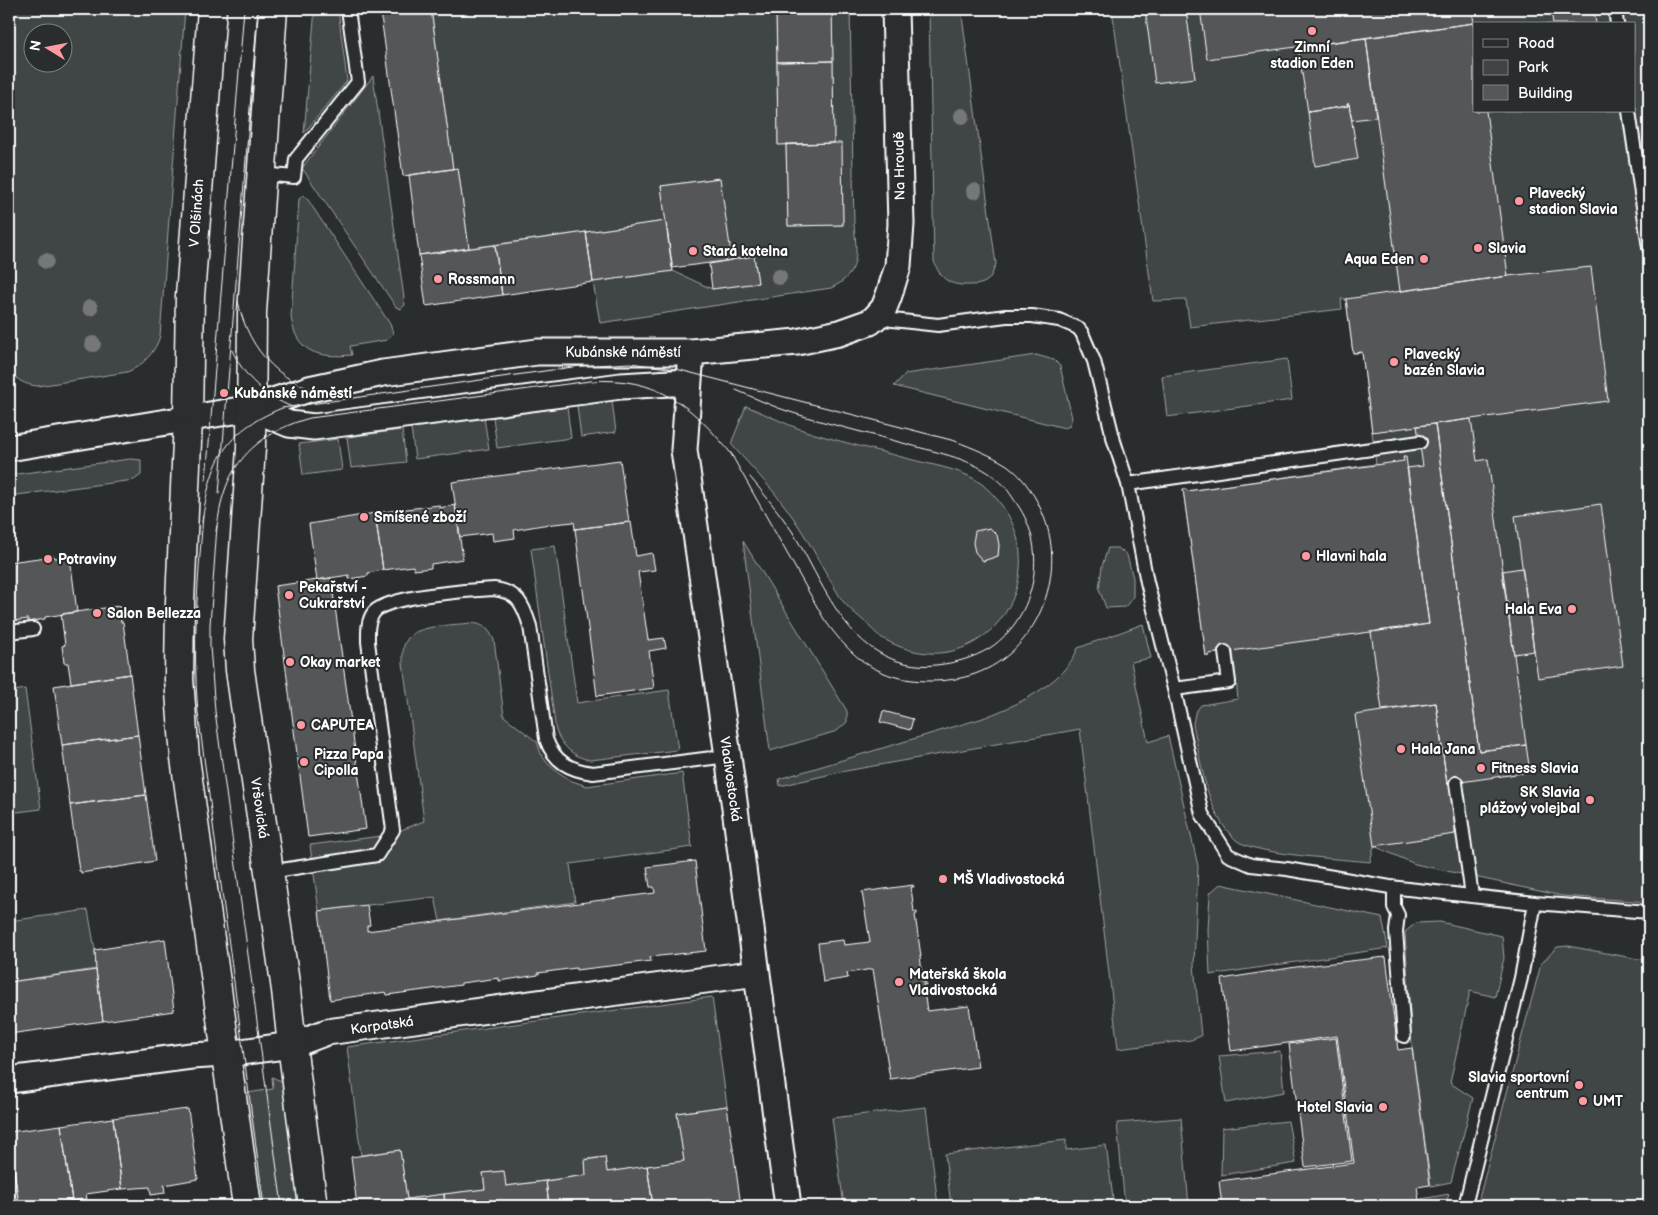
<svg xmlns="http://www.w3.org/2000/svg" width="1658" height="1215" font-family="'Balsamiq Sans',sans-serif">
  <style>
    .green { fill: #414445; stroke: #a0a2a2; fill-rule: evenodd }
    .building { fill: #555758; stroke: #fff }
    .lines { fill: none; stroke-linecap: round; stroke-linejoin: round }
    .service-casing { stroke: #fff; stroke-width: 16 }
    .minor-casing { stroke: #fff; stroke-width: 29 }
    .secondary-casing { stroke: #fff; stroke-width: 31 }
    .service { stroke: #2a2d2e; stroke-width: 12 }
    .minor { stroke: #2a2d2e; stroke-width: 25 }
    .secondary { stroke: #2a2d2e; stroke-width: 28 }
    .tram { stroke: #fff; stroke-width: 1 }
    .tree { fill: #757778 }
    .poi-dot { fill: #ff9aa2; stroke: #2a2d2e; stroke-width: 2 }
    .labels { text-anchor: middle; stroke-width: 4; stroke-linejoin: round; paint-order: stroke }
    .poi-label { font-size: 14px; font-weight: bold; fill: #fff; stroke: #2a2d2e; text-anchor: start }
    .street-label { font-size: 14px; fill: #fff; stroke: #2a2d2e }
  </style>
  <rect width="100%" height="100%" fill="#2a2d2e"/>
  <filter id="ink" filterUnits="userSpaceOnUse"><feTurbulence type="fractalNoise" baseFrequency=".02" numOctaves="2"/><feDisplacementMap in="SourceGraphic" scale="10" xChannelSelector="R" yChannelSelector="G"/><feConvolveMatrix kernelMatrix="1 2 1 2 8 2 1 2 1" color-interpolation-filters="sRGB"/></filter>
  <g filter="url(#ink)">
    <!-- green -->
    <path class="green" d="M9,9h176l-25,327c-4,15 -18,31 -33,36l-89,14c-14,-1 -22,-6 -29,-18zM32,32h30v30h-30z
      M315,9h23l9,72 -43,52z
      M431,9h345l2,135h8l2,82 55,-1 -1,-39 -8,-43 -2,-134h18l4,216c3,28 7,49 -23,63l-231,35 -7,-41 80,-11 39,18 46,-6 -4,-27 -23,3 -12,-81 -58,8 5,35 -197,27 -11,-80 -5,1z
      M929,9h32l35,255c-2,5 -4,11 -7,15 -5,5 -11,6 -19,6 -19,1 -30,-5 -36,-24z
      M1112,9h537v893l-87,-6 -147,-32 -41,-18 -4,16c-26,-3 -117,-7 -134,-22 -30,-26 -35,-79 -43,-116l2,-11 6,-8 37,-6 -5,-48 -24,3v2h-3l-23,-167h3l1,2 189,-27 -14,-111h-9l-7,-54h-5l1,10 -152,18 -4,-27 -33,1zM1474,24h160v87h-160z
      M373,76l32,229 -4,4 -5,-2 -94,-139z
      M303,195l3,2 84,127 3,9 -6,7 -37,6 2,9c-32,3 -56,-1 -61,-38l8,-118z
      M1036,355l18,5 6,6 12,52 -3,8 -4,2 -171,-42 11,-12z
      M1287,359l5,41 -125,17 -5,-41z
      M612,401l4,31 -35,5 -4,-31z
      M746,406c22,9 45,21 69,28 34,10 68,18 102,27 21,5 50,10 66,24 90,77 2,214 -101,153 -6,-4 -12,-11 -17,-16 -8,-7 -17,-14 -23,-22 -4,-6 -8,-14 -12,-20 -12,-21 -23,-42 -36,-61 -18,-27 -42,-51 -63,-75zM990,528c9,9 10,16 8,28l-15,5c-9,-10 -10,-16 -8,-29z
      M567,407l4,31 -74,10 -4,-31z
      M484,418l5,31 -74,10 -4,-31z
      M402,430l4,32 -55,6 -4,-31z
      M338,439l4,31 -39,5 -4,-31z
      M130,459l11,1v15l-7,5 -125,16v-21z
      M743,541l104,170v11l-10,9 -67,20z
      M555,546l22,157 92,-13 9,60 -88,10c-17,-3 -28,-14 -34,-29l-25,-182z
      M1108,548h10l9,7 6,23v19l-8,10 -19,1 -7,-19 3,-23z
      M471,623c13,1 18,6 23,17l10,76 33,26 4,12 6,9 8,7 17,11 15,5 95,-13 10,74 -122,17 5,38 -135,19 -5,-24 -116,14 -9,-66 79,-10 35,-14 -21,-158c0,-9 -1,-19 6,-26 10,-12 47,-12 62,-14z
      M1143,624l8,34 -20,4 17,80 20,-6 30,130 -4,99 7,71 -10,4 -73,9 -38,-320 -240,43 -60,14 -1,-7 201,-60c34,-12 84,-35 98,-71z
      M25,689l16,120 -32,4v-121z
      M1220,884l162,34 6,30 -178,27 -2,-45 2,-37z
      M88,910l7,40 1,19 -87,13v-61z
      M1440,922l62,14 2,22 -9,39 -25,-6 -20,92 23,15 -22,84 -20,4 -19,-140 -7,-114 11,-9z
      M1568,946l81,15v245h-172l64,-242 16,-17z
      M712,997l15,109 -50,7 7,48 -77,11 -2,-15 -20,2 1,16 -80,11 -3,-15 -20,2 2,16 -78,10 -7,-49 -39,5 -14,-108z
      M1280,1051l4,41 -58,11 -7,-47z
      M272,1077l9,4 4,5 17,120h-46l-15,-112 32,-5z
      M926,1107l12,99h-94l-12,-88z
      M1181,1118l8,88h-64l-8,-83z
      M1288,1121l8,42 -75,12 1,-47z
      M1066,1140v10l40,-5 8,61h-163l-6,-52z
      M1449,1194l-4,12h-23l-1,-7z"/>
    <!-- building -->
    <path class="building" d="M380,9h51l22,160 -50,7z
      M776,9h56l1,52 -56,1z
      M1145,9h41l9,69 -40,5z
      M1200,9h272l2,14 -267,36z
      M1551,9h43l2,15h-43z
      M1474,23v88h12l22,165 -108,15 -34,-253z
      M1366,38l10,79 -24,3 -3,-16h-2l1,2 -40,6 -10,-65z
      M833,61l1,82 -56,2 -1,-83z
      M1347,104h2l9,55 -43,7 -7,-54 40,-6z
      M834,143h8l1,82 -55,1 -2,-82z
      M458,168l11,80 -50,7 -10,-80z
      M720,178l12,82 -60,8 -11,-82z
      M666,221l7,50 -80,11 -7,-50z
      M586,232l7,50 -91,13 -7,-50z
      M495,245l7,50 -76,11 -7,-51z
      M754,256l4,27 -46,6 -3,-25z
      M1591,267l17,134 -236,31 -10,-80 -9,1 -7,-54 162,-23z
      M1471,419l6,42 11,-2 38,286 -47,6 -44,-327z
      M1435,424l44,327 47,-6 4,27 -83,12 -11,-81 -54,7 -11,-78 58,-8 -22,-156 16,-2 -6,-40z
      M1403,457h3l23,167 -220,30v2h-3l-23,-167h3l1,2 217,-30z
      M620,460l9,62 -54,7 -1,-7 -31,3 -29,5 1,8 -22,3 -1,-8 -32,4 -8,-55z
      M1601,504l22,162 -85,12 -23,-162z
      M439,505v3l16,-3 8,54 -32,5v4l-17,2 -1,-4 -30,4 -8,-57z
      M375,513l8,57 -15,3v3l-19,3v-4l-32,5 -8,-56z
      M631,522l5,34 16,-3 3,17 -17,2 10,68 16,-2 2,10 -17,3 5,37 -57,8 -22,-167z
      M990,528l7,7 2,10 -1,11 -15,5 -8,-9 -2,-9 2,-12z
      M54,556l1,2 15,-1 7,55 -32,5v2l-17,3v-3l-15,2 -4,-28v-31z
      M1522,568l12,83 -20,3 -12,-83z
      M331,578l35,251 -58,8 -33,-251z
      M119,606l2,16h2l7,52 -59,9 -3,-20h-4l-2,-17 3,-1 -4,-31z
      M130,674l8,61 -76,10 -8,-59z
      M1436,703l11,81 9,-1 -1,51 -81,12 -19,-131z
      M883,711l30,8 -3,11 -30,-8z
      M138,735l8,60 -76,10 -8,-60z
      M146,795l9,66 -74,12v-2h-2l-9,-66z
      M695,861l11,90 -56,6 1,4 -75,9v-2l-38,5v2l-39,6v-3l-38,5v2l-74,10 -1,-3 -56,8 -11,-89 48,-6 3,20 -3,1v5l288,-38 -1,-6h-4l-3,-20z
      M913,885l1,2h-3l3,25h3v2l-2,1 6,41 -1,-1 3,27h3v3l-3,-1 4,27 42,-5 9,61 -88,12 -17,-110 -26,4 1,5 -25,4 -5,-39 25,-3 1,5 26,-3 -8,-50z
      M165,939l9,72 -71,10 -7,-51 -1,-20z
      M1386,957l12,93 14,-2 18,137 -13,2 3,19h-198l-3,-25 135,-18 -17,-127 -106,15 -9,-72 74,-12z
      M96,970l7,51 -94,13v-52z
      M1336,1038l16,123 -47,6 -16,-123z
      M727,1106l14,100h-88l-6,-40 37,-5 -7,-48z
      M188,1109l10,70 -34,6 1,8 -14,2 -1,-8 -28,2 -9,-71z
      M113,1118l9,71 -36,5 1,5 -15,2 -11,-76z
      M61,1125l11,76 -53,5 -10,-74z
      M9,1133l10,73h-10z
      M400,1150l7,49 37,-5 1,12h-88l-6,-49z
      M605,1157l2,15 40,-6 6,40h-104l-3,-25 40,-6 -1,-15z
      M504,1171l2,15 40,-5 3,25h-104l-1,-12 41,-5 -2,-16z"/>
    <g class="lines">
      <defs>
        <path id="service" d="M1615,9l2,15
          M1629,111l20,137
          M262,174l32,3 2,-18 62,-77 -10,-73
          M875,318l63,7 68,-9h26l27,4 19,8 4,5 12,28 20,80 14,43 19,98 27,107 28,125 26,41 23,10 36,4 103,18 145,16 114,9
          M1128,484l292,-42
          M9,632l24,-3
          M1174,689l55,-7 -4,-30
          M1456,783l16,113
          M269,872l108,-17 16,-25 -25,-188c0,-10 -1,-21 6,-30 14,-16 96,-22 120,-23 24,3 29,15 36,37l16,113c8,23 24,31 47,34l135,-17
          M1394,887v20l4,8 -2,16 8,105
          M1465,1206l56,-228 14,-75"/>
        <path id="minor" d="M691,352l-7,98 44,306 60,450
          M252,408l37,16 25,3 307,-41 67,-4
          M9,448l243,-40 57,-19 74,-16 154,-21h154l106,-10 42,-9 31,-11 5,-4 9,-10 5,-13 9,-29 3,-42 -6,-215
          M9,1080l182,-24 35,-2 66,-9 35,-13 430,-59"/>
        <path id="secondary" d="M212,9l-22,287 -2,123 -8,183 -1,77 6,79 62,448
          M273,9l-21,303 -1,136 -13,191 2,31 46,320 6,55 21,161"/>
      </defs>
      <!-- service casing -->
      <use href="#service" class="service-casing"/>
      <!-- minor casing -->
      <use href="#minor" class="minor-casing"/>
      <!-- secondary casing -->
      <use href="#secondary" class="secondary-casing"/>
      <!-- service -->
      <use href="#service" class="service"/>
      <!-- minor -->
      <use href="#minor" class="minor"/>
      <!-- secondary -->
      <use href="#secondary" class="secondary"/>
      <!-- tram -->
      <path class="tram" d="M238,301c10,51 47,89 99,94
        M232,350c12,27 33,46 60,57
        M736,390c19,8 37,17 57,23 38,12 78,21 117,32 29,8 63,14 87,34 8,6 14,16 20,25 32,45 19,113 -27,144 -17,10 -34,15 -54,17 -20,2 -40,-2 -58,-13 -41,-24 -62,-82 -86,-121 -13,-19 -28,-37 -42,-54
        M206,480l38,-471
        M219,494l39,-485
        M203,515c-5,66 -11,131 -5,198l66,493
        M202,522c9,-60 21,-90 80,-114l298,-42 50,-3 46,6 279,72c18,7 36,14 52,24 17,12 30,33 37,52 23,59 -7,135 -69,157 -14,5 -30,7 -44,7 -17,0 -34,-2 -49,-9 -25,-10 -43,-32 -58,-53l-94,-167
        M217,526l-7,99v21l5,65 67,495
        M216,531c3,-14 4,-28 9,-41 13,-39 47,-62 85,-72l280,-37c69,-5 102,25 144,76"/>
    </g>
    <!-- trees -->
    <g class="tree">
      <circle cx="962" cy="116" r="8"/>
      <circle cx="974" cy="191" r="8"/>
      <circle cx="46" cy="261" r="8"/>
      <circle cx="779" cy="277" r="8"/>
      <circle cx="90" cy="308" r="8"/>
      <circle cx="93" cy="344" r="8"/>
    </g>
  </g>
  <!-- markers -->
  <g class="poi-dot">
    <circle cx="1312" cy="31" r="5"/>
    <circle cx="1519" cy="201" r="5"/>
    <circle cx="1478" cy="248" r="5"/>
    <circle cx="693" cy="251" r="5"/>
    <circle cx="1424" cy="259" r="5"/>
    <circle cx="438" cy="279" r="5"/>
    <circle cx="1394" cy="362" r="5"/>
    <circle cx="224" cy="393" r="5"/>
    <circle cx="364" cy="517" r="5"/>
    <circle cx="1306" cy="556" r="5"/>
    <circle cx="48" cy="559" r="5"/>
    <circle cx="289" cy="595" r="5"/>
    <circle cx="1572" cy="609" r="5"/>
    <circle cx="97" cy="613" r="5"/>
    <circle cx="290" cy="662" r="5"/>
    <circle cx="301" cy="725" r="5"/>
    <circle cx="1401" cy="749" r="5"/>
    <circle cx="304" cy="762" r="5"/>
    <circle cx="1481" cy="768" r="5"/>
    <circle cx="1590" cy="800" r="5"/>
    <circle cx="943" cy="879" r="5"/>
    <circle cx="899" cy="982" r="5"/>
    <circle cx="1579" cy="1085" r="5"/>
    <circle cx="1583" cy="1101" r="5"/>
    <circle cx="1383" cy="1107" r="5"/>
  </g>
  <g class="labels">
    <!-- poi labels -->
    <g class="poi-label">
      <text x="1312" y="52" text-anchor="middle">Zimní<tspan x="1312" dy="16">stadion Eden</tspan></text>
      <text x="1529" y="198">Plavecký<tspan x="1529" dy="16">stadion Slavia</tspan></text>
      <text x="1488" y="253">Slavia</text>
      <text x="703" y="256">Stará kotelna</text>
      <text x="1414" y="264" text-anchor="end">Aqua Eden</text>
      <text x="448" y="284">Rossmann</text>
      <text x="1404" y="359">Plavecký<tspan x="1404" dy="16">bazén Slavia</tspan></text>
      <text x="234" y="398">Kubánské náměstí</text>
      <text x="374" y="522">Smíšené zboží</text>
      <text x="1316" y="561">Hlavni hala</text>
      <text x="58" y="564">Potraviny</text>
      <text x="299" y="592">Pekařství -<tspan x="299" dy="16">Cukrařství</tspan></text>
      <text x="1562" y="614" text-anchor="end">Hala Eva</text>
      <text x="107" y="618">Salon Bellezza</text>
      <text x="300" y="667">Okay market</text>
      <text x="311" y="730">CAPUTEA</text>
      <text x="1411" y="754">Hala Jana</text>
      <text x="314" y="759">Pizza Papa<tspan x="314" dy="16">Cipolla</tspan></text>
      <text x="1491" y="773">Fitness Slavia</text>
      <text x="1580" y="797" text-anchor="end">SK Slavia<tspan x="1580" dy="16">plážový volejbal</tspan></text>
      <text x="953" y="884">MŠ Vladivostocká</text>
      <text x="909" y="979">Mateřská škola<tspan x="909" dy="16">Vladivostocká</tspan></text>
      <text x="1569" y="1082" text-anchor="end">Slavia sportovní<tspan x="1569" dy="16">centrum</tspan></text>
      <text x="1593" y="1106">UMT</text>
      <text x="1373" y="1112" text-anchor="end">Hotel Slavia</text>
    </g>
    <!-- street labels -->
    <g class="street-label">
      <text transform="translate(899 166) rotate(-91)" y="5">Na Hroudě</text>
      <text transform="translate(196 213) rotate(-86)" y="5">V Olšinách</text>
      <text x="623" y="357">Kubánské náměstí</text>
      <text transform="translate(731 779) rotate(82)" y="5">Vladivostocká</text>
      <text transform="translate(260 808) rotate(82)" y="5">Vršovická</text>
      <text transform="translate(382 1025) rotate(-8)" y="5">Karpatská</text>
    </g>
  </g>
  <!-- margin -->
  <rect width="1658" height="1215" fill="none" stroke="#2a2d2e" stroke-width="30"/>
  <rect x="15" y="15" width="1628" height="1185" fill="none" stroke="#fff" stroke-width="2" filter="url(#ink)"/>
  <!-- legend -->
  <rect x="1473" y="22" width="162" height="90" fill="#2a2d2e" stroke="#7f8182"/>
  <rect x="1483" y="39" width="25" height="8" fill="#2a2d2e" stroke="#7f8182"/>
  <text x="1518" y="48" font-size="15" fill="#ffffff">Road</text>
  <rect x="1483" y="60" width="25" height="15" fill="#414445" stroke="#7f8182"/>
  <text x="1518" y="72" font-size="15" fill="#ffffff">Park</text>
  <rect x="1483" y="85" width="25" height="15" fill="#555758" stroke="#7f8182"/>
  <text x="1518" y="98" font-size="15" fill="#ffffff">Building</text>
  <!-- north arrow -->
  <g transform="translate(48 48) rotate(280)"><circle r="24" fill="#2a2d2e" stroke="#7f8182"/>
  <path d="M0-4L9 19L0 12L-9 19Z" fill="#ff9aa2"/>
  <text y="-8" font-size="14" font-weight="bold" text-anchor="middle" fill="#ffffff">N</text>
  </g>
</svg>
